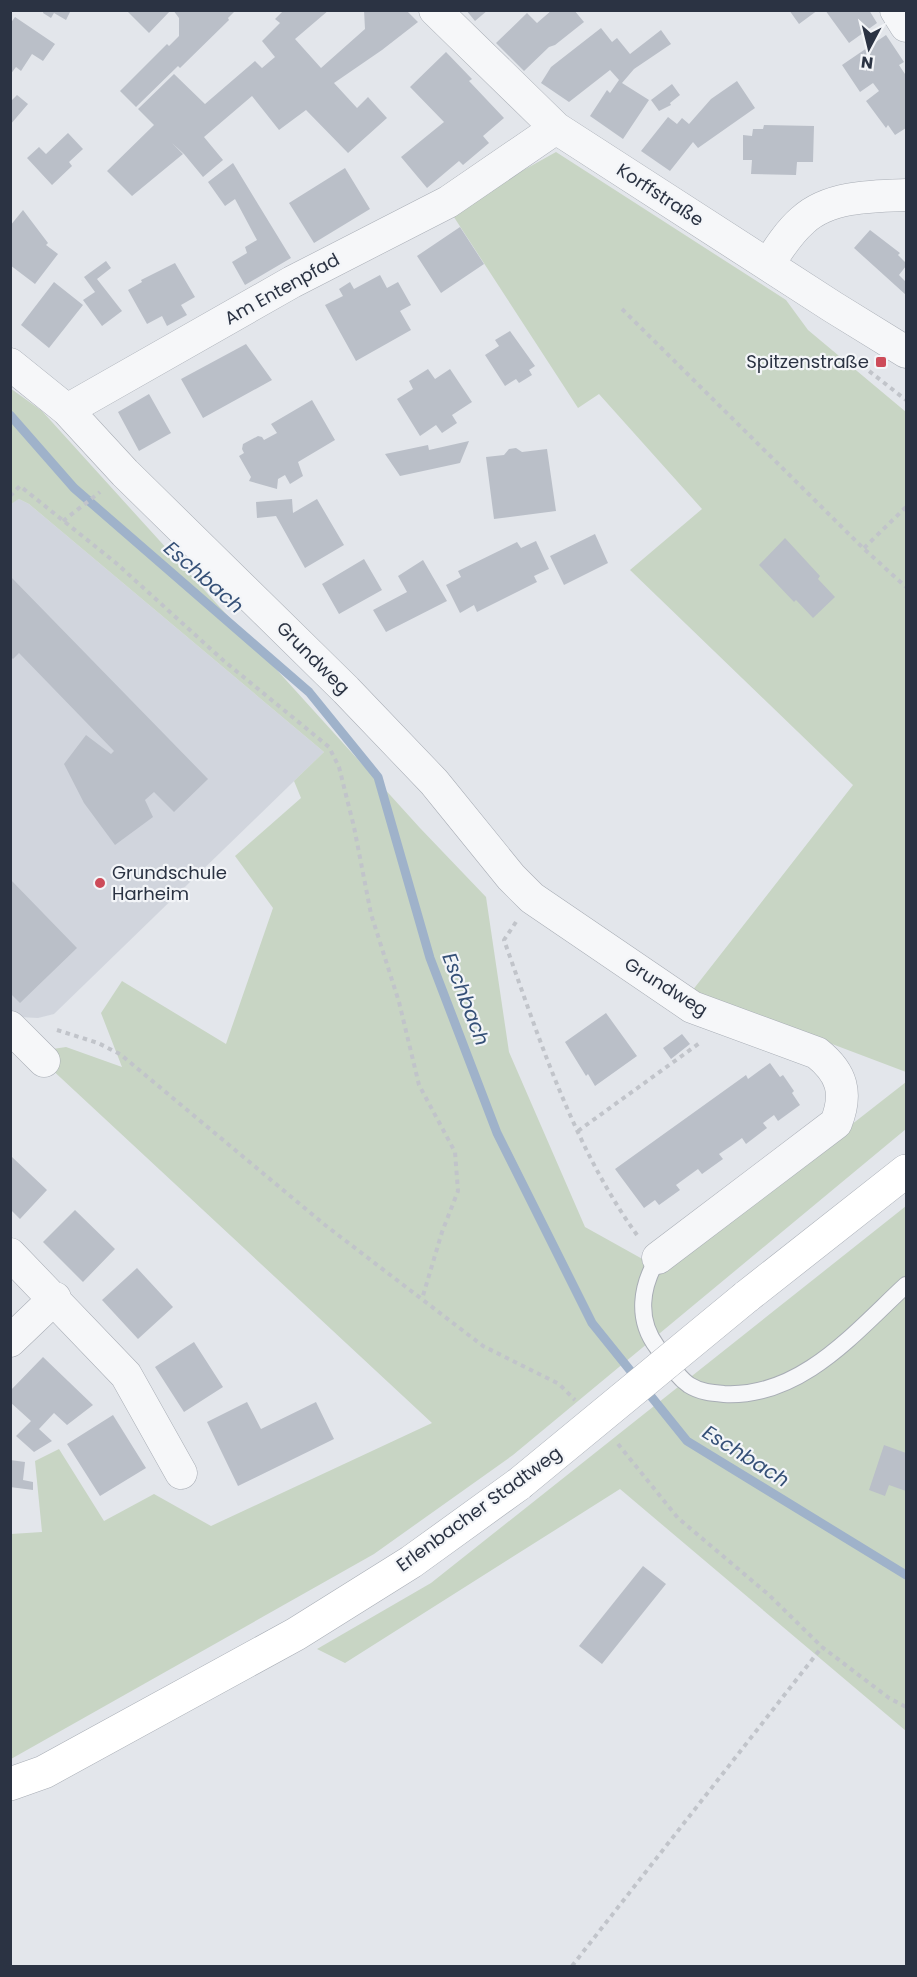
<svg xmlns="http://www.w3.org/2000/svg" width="917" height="1977" font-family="Poppins,sans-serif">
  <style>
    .built { fill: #d1d5dd }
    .green { fill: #c8d5c4 }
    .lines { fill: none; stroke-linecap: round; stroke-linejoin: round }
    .stream { stroke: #9fb2ca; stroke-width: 9 }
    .building { fill: #babfc8 }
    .lane-casing { stroke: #a8adb5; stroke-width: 18 }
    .street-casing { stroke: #a8adb5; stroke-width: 33 }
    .secondary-casing { stroke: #a8adb5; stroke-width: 34 }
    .path { stroke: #c1c4ca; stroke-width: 4; stroke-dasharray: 4.5 4.5; stroke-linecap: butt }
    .lane { stroke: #f6f7f9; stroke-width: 16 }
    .street { stroke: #f6f7f9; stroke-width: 32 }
    .secondary { stroke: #fff; stroke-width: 33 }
    .secondary-bridge-casing { stroke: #a8adb5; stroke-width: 34; stroke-linecap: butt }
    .secondary-bridge { stroke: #fff; stroke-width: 33 }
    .poi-dot { fill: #cd4b59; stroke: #f3f5f8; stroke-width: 2 }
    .labels { text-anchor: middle; stroke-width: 4.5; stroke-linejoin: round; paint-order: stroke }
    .street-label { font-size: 18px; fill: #2b3343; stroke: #f3f5f8 }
    .poi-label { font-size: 18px; fill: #2b3343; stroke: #f3f5f8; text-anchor: end }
    .water-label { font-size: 20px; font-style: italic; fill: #355077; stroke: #f3f5f8 }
  </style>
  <rect width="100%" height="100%" fill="#e3e6eb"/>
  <!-- built -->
  <path class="built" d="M19,499l10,5 295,248 -270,262 -16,4 -19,-1 -8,-3 -1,-510z"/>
  <!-- green -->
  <path class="green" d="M556,152l230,148 22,30 98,82v660l-214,-81 161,-206 -223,-215 72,-61 -103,-115 -21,14 -128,-197z
    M10,388l32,23 378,417 66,69 23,155 76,175 79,44 242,-189v47l-393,326 -139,99 -363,205v-225l31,-2 -7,-71 24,-12 45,72 50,-27 57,32 221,-103 -399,-371 33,-5 56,20 -21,-54 21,-32 104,63 47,-136 -38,-52 66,-58 -7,-17 30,-29 -295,-248 -10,-5 -8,5z
    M906,1206v525l-286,-242 -275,174 -28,-14 114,-66z"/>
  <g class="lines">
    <!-- stream -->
    <path class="stream" d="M10,415l64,73 235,204 69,85 52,181 67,175 95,190 95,118 219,134"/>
  </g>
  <!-- building -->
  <path class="building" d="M44,10h27l-5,10 -12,-7 -3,5 -8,-5z
    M126,10h45l-22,23z
    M173,10h63l-8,8 1,2 -49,48 -2,-2 -42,41 -16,-16 47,-47 2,2 10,-10v-18z
    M284,10h45l-34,29 26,29 44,-39 -1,-19h42l12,12 -36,28 -48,33 23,25 11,-11 19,21 -39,35 -42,-43 -27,20 -27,-34 -48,41 19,23 -20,17 -19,-23 -12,-11 11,11 -51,42 -25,-25 47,-46 -16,-16 36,-35 31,30 50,-43 7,7 13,-11 -13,-16 18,-18 -5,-4z
    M466,10h22l-13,11z
    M552,10h22l10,12 -29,23 -6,2 -25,24 -28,-28 31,-30 10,10z
    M789,10h29l-19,14z
    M825,10h44l8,13 -28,20z
    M15,17l40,27 -12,17 -11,-7 -11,17 -5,-4 -6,8v-51z
    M601,28l11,14 5,-4 13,16 31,-24 10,14 -37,25 -12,14 27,17 -26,39 -33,-23 17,-26 3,3 9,-13 -9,-10 -41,32 -28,-19 10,-16z
    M886,35l18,27 -5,3 6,9 1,-1v55l-11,7 -7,-10 -2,3 -20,-27 13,-10 -6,-8 -13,9 -18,-27z
    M446,52l26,27 -3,2 35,37 -21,18 6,7 -26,22 -4,-4 -32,27 -26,-31 43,-35 -34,-35z
    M737,81l18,27 -57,40 -5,-6 -23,29 -29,-20 27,-34 9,7 5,-6 7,6 22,-25z
    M672,84l8,11 -10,8 1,2 -12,6 -8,-11z
    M17,95l11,9 -18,21v-23z
    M764,125l50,1 -1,36h-16l-1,13 -45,-1 1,-14h-9v-25l9,1 1,-7h10z
    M68,133l15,16 -14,13 3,4 -20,19 -25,-27 12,-11 7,7z
    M233,163l58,95 -46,27 -13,-23 15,-9 -2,-6 12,-7 -22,-41 -10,7 -17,-24z
    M345,168l25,41 -56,34 -25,-40z
    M23,210l25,33 -2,2 12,9 -23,30 -25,-19v-39z
    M460,227l24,37 -43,29 -24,-37z
    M870,230l30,23 -2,2 8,8v3l-7,9 7,7v13l-52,-47z
    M106,261l5,7 -14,11 25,32 -20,15 -19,-26 12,-8 -11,-15z
    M175,263l20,34 -14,8 6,10 -20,11 -5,-10 -15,8 -19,-34 14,-8 -1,-2z
    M380,275l7,13 11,-6 13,23 -11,6 11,19 -55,31 -31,-56 18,-9 -4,-7 11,-7 4,7z
    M54,282l29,23 -34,43 -28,-23z
    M510,331l25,35 -6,4 3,5 -13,8 -3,-4 -11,7 -20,-31 14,-9 -4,-6z
    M246,344l26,36 -69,38 -22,-39z
    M428,369l7,10 15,-10 22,33 -20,13 5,8 -15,10 -6,-8 -16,11 -23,-37 16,-10 -4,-8z
    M149,394l22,39 -32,18 -21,-39z
    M312,400l23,40 -37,22 5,14 -13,8 -5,-9 -7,4 -1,10 -28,-8 2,-4 -12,-21 5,-3 -2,-4 1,-5 15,-8 4,1 2,3 13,-7 -6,-9z
    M469,441l-9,22 -60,13 -15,-22 43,-9 1,5z
    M516,448l6,4 25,-3 9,62 -62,8 -8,-62 18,-2 5,-6z
    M292,499l1,14 24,-14 27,46 -39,23 -29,-52 -19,2 -1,-16z
    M595,534l13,29 -44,22 -14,-29z
    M785,538l35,38 -2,3 17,18 -22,21 -17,-18 -2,2 -35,-37z
    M536,541l13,28 -15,7 3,6 -60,30 -3,-7 -14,8 -14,-28 15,-8 -3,-6 59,-29 4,6z
    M364,559l18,31 -43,24 -17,-30z
    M423,560l24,41 -61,31 -13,-22 34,-18 -9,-16z
    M10,576l198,203 -34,33 -20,-20 -9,8 8,17 -38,28 -31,-42 -20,-39 22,-29 25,19 3,-3 -95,-98 -6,6 -3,-3z
    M10,879l67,69 -57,55 -10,-10z
    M606,1013l31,43 -42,30 -7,-12 -2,2 -21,-34z
    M682,1034l8,10 -19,15 -8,-11z
    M770,1063l10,14 3,-2 11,16 -2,2 8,12 -22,16 -4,-6 -11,8 4,5 -21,16 -4,-6 -11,8 -12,8 4,5 -21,15 -4,-5 -22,16 4,5 -21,15 -4,-5 -11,8 -29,-39 131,-94 2,4z
    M12,1157l35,33 -27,29 -10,-10z
    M75,1210l40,39 -32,33 -40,-40z
    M137,1268l36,39 -35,32 -36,-39z
    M194,1342l29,45 -39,25 -29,-45z
    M43,1357l50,48 -26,20 -13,-12 -15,16 13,12 -18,11 -18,-16 15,-15 -21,-19v-11z
    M247,1402l14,27 55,-27 18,37 -96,47 -31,-64z
    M113,1415l33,53 -46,28 -33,-52z
    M884,1445l22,8v38l-17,-6 -4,11 -16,-6z
    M10,1460l15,2 -2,18 10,2v8l-23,-3z
    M643,1566l23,18 -64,80 -23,-18z"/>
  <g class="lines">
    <defs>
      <path id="lane" d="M658,1258c-17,28 -22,61 -1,89 10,13 19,29 32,38 11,7 23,8 35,9 77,4 131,-62 182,-109"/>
      <path id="street" d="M435,10l121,118 277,179 73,45
        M896,10l10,16
        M768,265c10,-16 21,-33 35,-45 26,-24 70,-24 103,-25
        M10,364l57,46 58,63 221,217 88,92 77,95 21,21 160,109 125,46c25,20 31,40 19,70l-178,135
        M67,410l225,-128 156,-80 108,-74
        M10,1027l34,34
        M10,1254l116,121 55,98
        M10,1341l45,-43"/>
      <path id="secondary" d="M746,1297l160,-126
        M10,1784l34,-12 252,-138 115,-72 108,-78"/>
    </defs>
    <!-- lane casing -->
    <use href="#lane" class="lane-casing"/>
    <!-- street casing -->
    <use href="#street" class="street-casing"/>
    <!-- secondary casing -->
    <use href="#secondary" class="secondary-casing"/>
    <!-- path -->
    <path class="path" d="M622,309l241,239 43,39
      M855,360l51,40
      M10,496l10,-10 96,77 108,98 105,86 10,20 15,60 17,87 28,88 20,83 36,67 3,39 -16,41 -20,67
      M63,521l37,-29
      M864,548l42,-41
      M516,922l-12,18c36,101 70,207 133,295
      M57,1030l41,13 22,11 205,171 158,121 76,38 16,16
      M578,1131l123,-89
      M618,1444l60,74 91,77 53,52 67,51 17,9
      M572,1966l250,-319"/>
    <!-- lane -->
    <use href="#lane" class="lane"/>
    <!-- street -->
    <use href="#street" class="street"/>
    <!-- secondary -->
    <use href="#secondary" class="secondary"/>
    <defs>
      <path id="secondary-bridge" d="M519,1484l227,-187"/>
    </defs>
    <!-- secondary-bridge casing -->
    <use href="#secondary-bridge" class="secondary-bridge-casing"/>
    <!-- secondary-bridge -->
    <use href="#secondary-bridge" class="secondary-bridge"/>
  </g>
  <!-- markers -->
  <g class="poi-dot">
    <rect x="875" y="356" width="12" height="12" rx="3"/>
    <circle cx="100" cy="883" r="6"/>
  </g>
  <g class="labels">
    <!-- street labels -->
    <g class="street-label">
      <text transform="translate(660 195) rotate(33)" y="6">Korffstraße</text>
      <text transform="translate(282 289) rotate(-29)" y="6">Am Entenpfad</text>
      <text transform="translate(313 658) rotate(45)" y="6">Grundweg</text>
      <text transform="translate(666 987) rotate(32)" y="6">Grundweg</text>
      <text transform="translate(479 1509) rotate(-36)" y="6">Erlenbacher Stadtweg</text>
    </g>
    <!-- poi labels -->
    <g class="poi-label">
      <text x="869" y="368">Spitzenstraße</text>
      <text x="112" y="879" text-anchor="start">Grundschule<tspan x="112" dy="21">Harheim</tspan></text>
    </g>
    <!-- water labels -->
    <g class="water-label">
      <text transform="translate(204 577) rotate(41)" y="7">Eschbach</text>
      <text transform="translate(466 999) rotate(69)" y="7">Eschbach</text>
      <text transform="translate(746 1456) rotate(32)" y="7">Eschbach</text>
    </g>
  </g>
  <!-- border -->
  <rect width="917" height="1977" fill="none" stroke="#2b3343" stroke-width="24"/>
  <!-- north arrow -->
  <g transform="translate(869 48) rotate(187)" stroke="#f3f5f8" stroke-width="4.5" paint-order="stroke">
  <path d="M0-4.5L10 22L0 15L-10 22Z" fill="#2b3343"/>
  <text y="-9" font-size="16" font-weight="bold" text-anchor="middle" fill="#2b3343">N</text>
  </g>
</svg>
